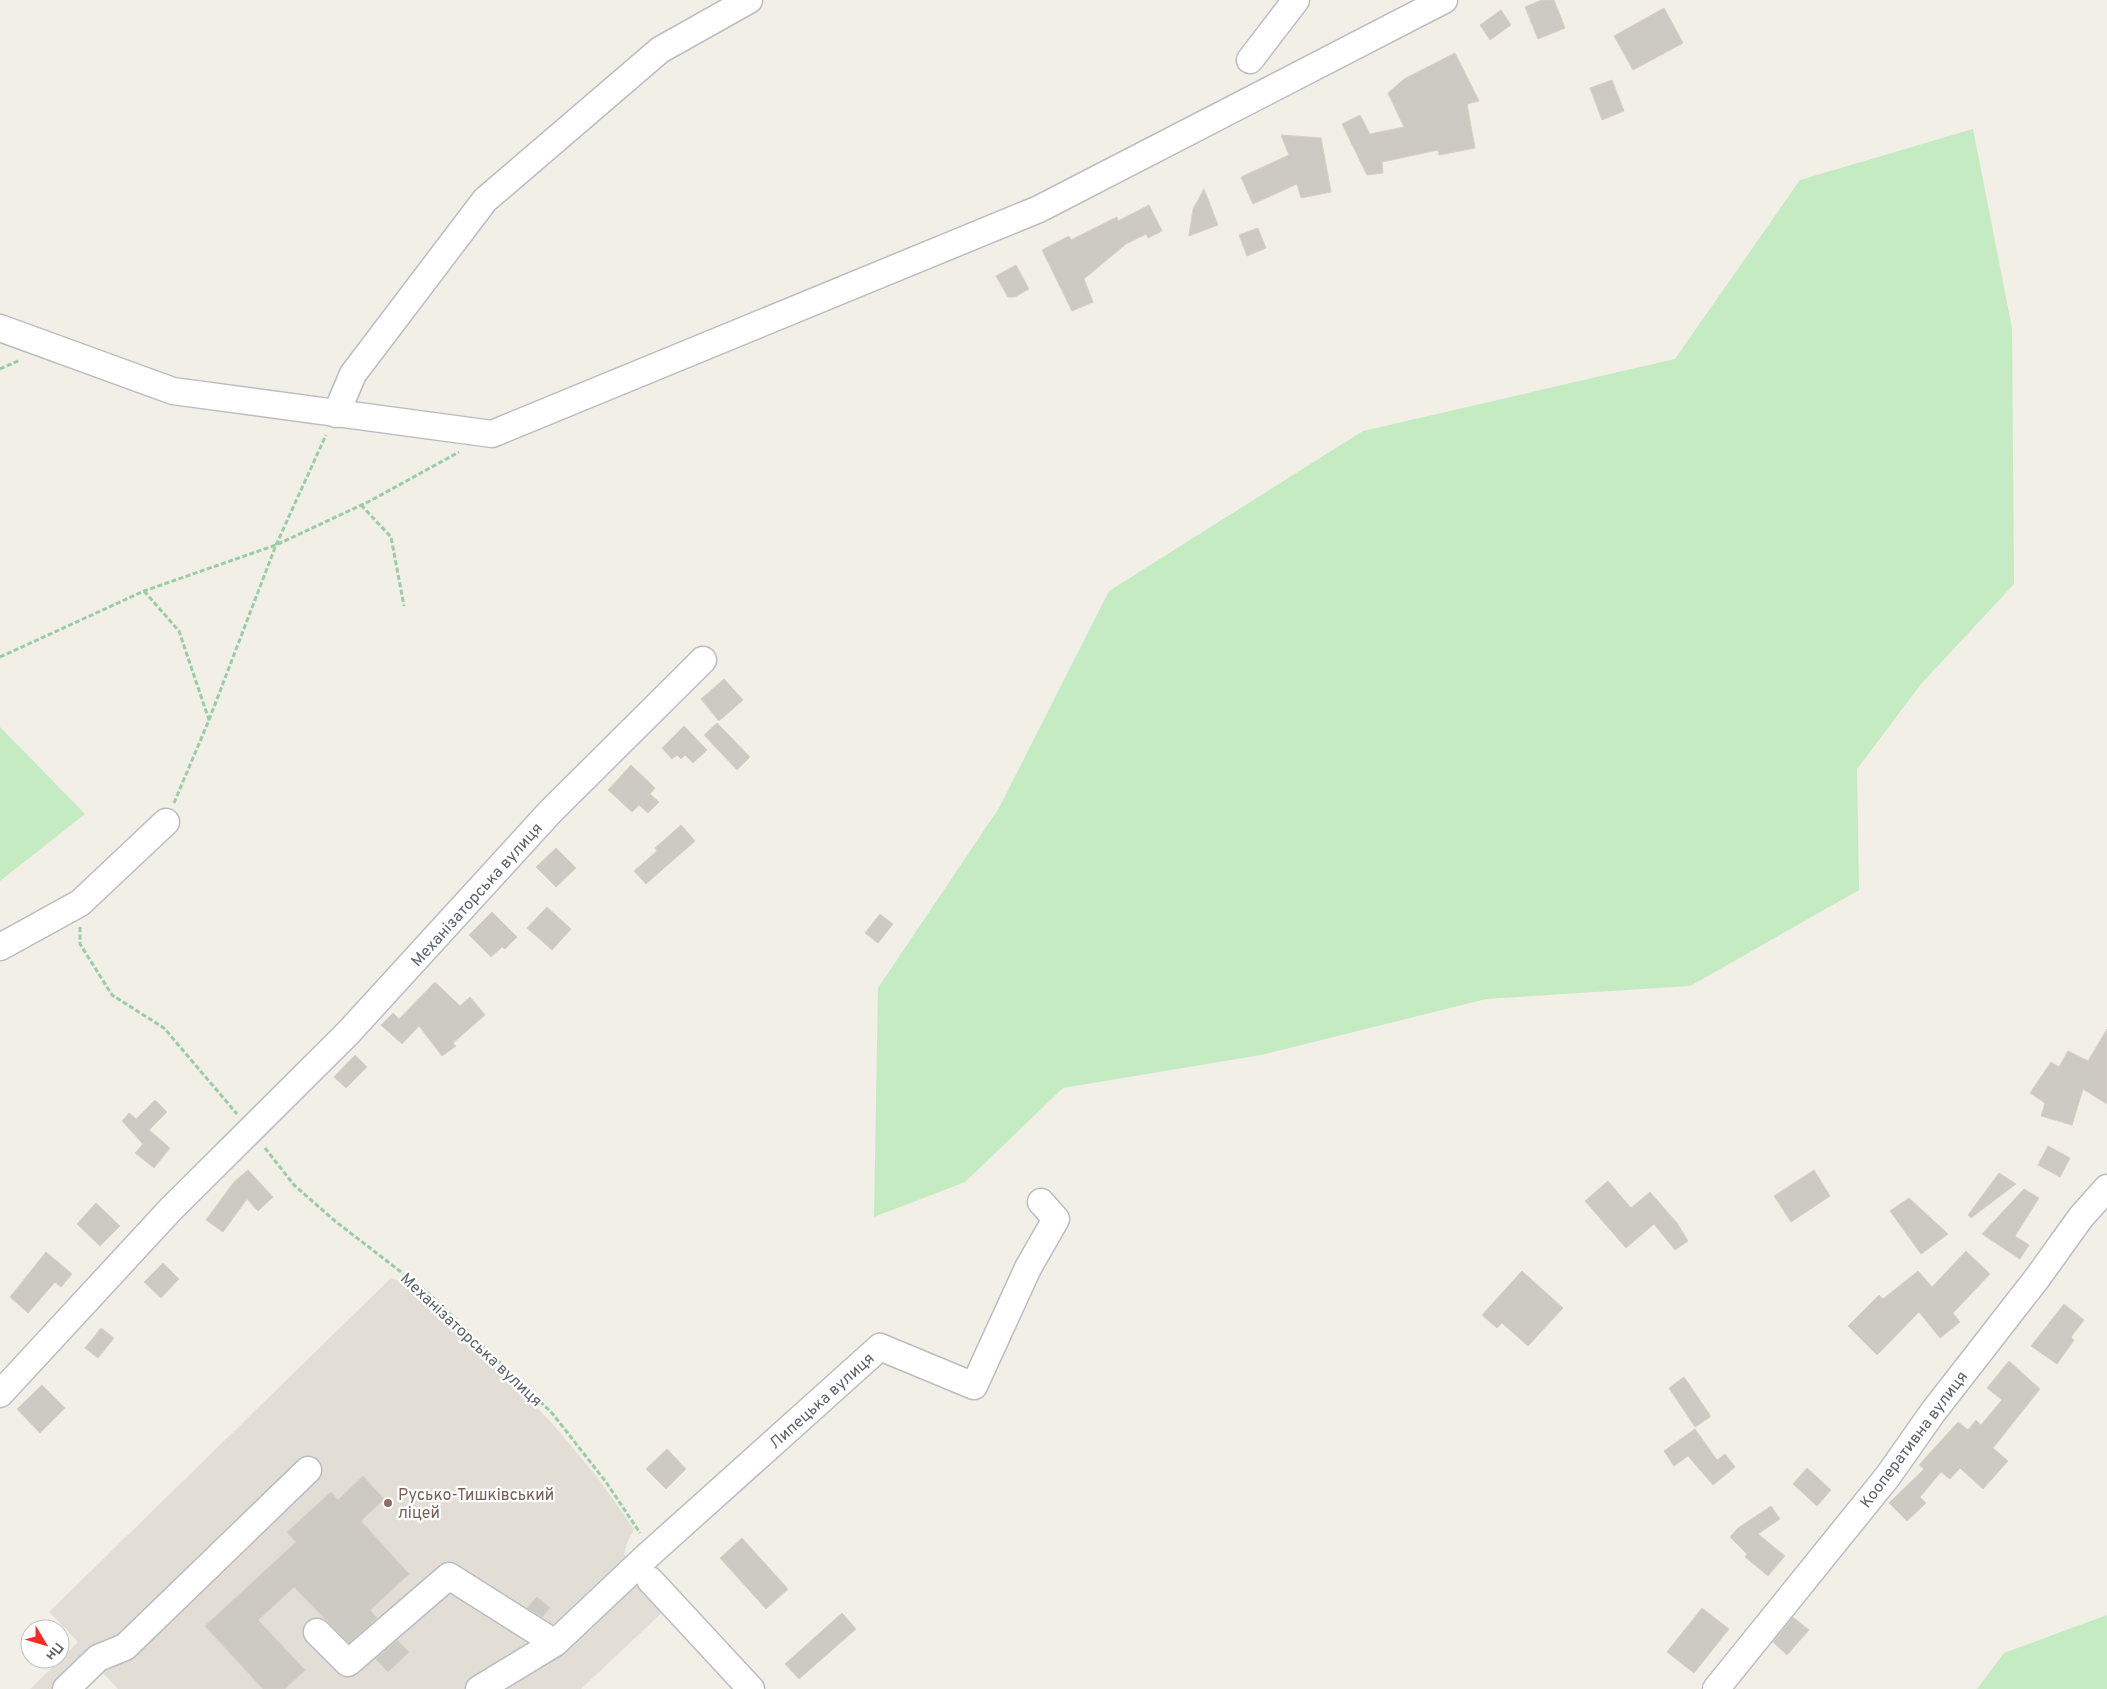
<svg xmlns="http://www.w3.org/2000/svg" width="2107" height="1689" font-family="Overpass,sans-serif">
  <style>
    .education { fill: #e2ded6 }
    .green { fill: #c4ebc2 }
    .building { fill: #cdcac4; stroke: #d7d1c4 }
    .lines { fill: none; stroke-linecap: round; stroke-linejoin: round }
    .minor-casing { stroke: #b9bdc2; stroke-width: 29 }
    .path { stroke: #99cea5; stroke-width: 3; stroke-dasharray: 5 2.5; stroke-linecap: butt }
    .minor { stroke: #fff; stroke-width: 26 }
    .education-dot { fill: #8d6e63; stroke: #fff; stroke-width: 2 }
    .labels { text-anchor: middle; stroke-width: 4.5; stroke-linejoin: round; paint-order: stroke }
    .street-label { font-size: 16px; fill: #5e6369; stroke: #fff }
    .education-label { font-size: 16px; fill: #785e54; stroke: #fff; text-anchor: start }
  </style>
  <rect width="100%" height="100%" fill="#f2efe7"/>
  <!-- education -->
  <path class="education" d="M391,1278l26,9 134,135 46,55 37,52 -6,12 -4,13 46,51 -89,84h-463l-16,-17 -19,17h-53l48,-47 -29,-30z"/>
  <!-- green -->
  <path class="green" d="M1973,129l39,199 2,256 -93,100 -64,85 2,121 -169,96 -204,13 -225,56 -198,33 -98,94 -91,35 4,-229 121,-180 110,-217 254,-160 312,-72 125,-179z
    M0,727l85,87 -85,67z
    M2107,1615v74h-130l27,-36z"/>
  <!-- building -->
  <path class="building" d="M1542,0h12l11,28 -27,11 -13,-32z
    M1664,8l19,35 -50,27 -19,-34z
    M1501,10l10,15 -21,15 -10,-15z
    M1455,53l24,48 -12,3 8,44 -36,7 -1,-5 -56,12 1,11 -16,2 -25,-51 18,-9 10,19 34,-7 -16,-34 16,-14z
    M1612,80l12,31 -22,9 -12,-32z
    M1281,135l40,3 10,54 -30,6 -4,-14 -44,20 -12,-27 48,-22z
    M1204,189l14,36 -29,11 4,-27z
    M1149,205l13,26 -14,7 -2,-4 -20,10 -42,35 9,23 -21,9 -30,-61 27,-14 2,4 46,-23 1,4z
    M1258,228l8,20 -19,8 -8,-21z
    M1016,265l13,24 -14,8h-7l-12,-21z
    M724,679l19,21 -24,21 -18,-22z
    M717,723l33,34 -13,13 -33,-35z
    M684,726l23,24 -14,13 -8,-8 -4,4 -4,-4 -5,4 -10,-11z
    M631,765l24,23 -5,6 9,8 -11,11 -9,-8 -7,7 -24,-22z
    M681,825l14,16 -49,43 -12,-13 23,-20 -2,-3z
    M556,848l20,20 -20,19 -20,-20z
    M547,907l24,22 -19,21 -25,-22z
    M492,912l25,25 -12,12 -3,-2 -11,10 -22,-22z
    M880,914l13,10 -15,19 -13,-10z
    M435,982l25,24 10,-9 15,18 -32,28 3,3 -14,10 -23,-30 -17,18 -21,-19 12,-12 6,6z
    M2107,1029v75l-24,-15 -11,36 -31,-9 4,-13 -15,-10 21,-31 8,5 9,-16 20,10z
    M355,1055l12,12 -21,21 -12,-11z
    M155,1100l12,12 -18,18 21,18 -16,20 -19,-15 8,-9 -21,-23 7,-8 7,6z
    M2048,1146l22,12 -10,19 -22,-12z
    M248,1170l25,27 -15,14 -11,-12 -24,33 -17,-12 28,-38z
    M1814,1170l16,26 -39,26 -17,-26z
    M1999,1173l17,11 -45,34 -3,-3z
    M1608,1181l23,27 19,-16 27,31 11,18 -13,9 -21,-26 -28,24 -41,-47z
    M2024,1189l15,9 -24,38 14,9 -9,14 -38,-25z
    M1909,1198l39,36 -27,20 -31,-43z
    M96,1203l24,23 -20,20 -23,-22z
    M1966,1251l24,23 -37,39 7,9 -20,16 -21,-26 -42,43 -29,-29 31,-31 4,4 35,-28 14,16z
    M46,1252l26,22 -11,13 -6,-5 -27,31 -18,-16z
    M163,1263l16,16 -18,19 -17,-16z
    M1522,1271l41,37 -35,38 -26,-23 -5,5 -15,-13z
    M2064,1304l20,16 -13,17 3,3 -17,24 -26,-18z
    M101,1328l13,10 -16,20 -13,-10z
    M2009,1361l31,28 -47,59 15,13 -25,28 -23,-21 -10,11 -9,-7 -21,25 6,6 -19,18 -18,-18 35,-34 -5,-4 39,-43 10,8 8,-10 5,5 21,-25 -15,-12z
    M1684,1377l26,38v2l-15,10 -26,-39z
    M42,1385l23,23 -25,25 -23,-24z
    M1695,1429l22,31 8,-6 10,13 -22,18 -25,-29 -14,10 -10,-15z
    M667,1449l19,20 -20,20 -20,-20z
    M1807,1468l24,22 -14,16 -24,-22z
    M363,1476l21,23 -23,22 48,53 -39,36 7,8 -28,25 -55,-56 -36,33 47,50 -20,19h-22l-58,-63 91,-84 -9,-10 44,-40 7,8z
    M1771,1506l9,13 -22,15 27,22 -17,20 -23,-19 2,-3 -17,-17 8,-9z
    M742,1538l46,51 -22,20 -46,-51z
    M537,1597l13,11 -8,9 -15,-9z
    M1702,1608l27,21 -35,44 -27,-21z
    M842,1613l14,16 -57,50 -14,-15z
    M1793,1617l16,13 -22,25 -14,-13z
    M397,1640l12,12 -21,20 -12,-13z"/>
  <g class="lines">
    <defs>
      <path id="minor" d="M1250,60l46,-60
        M0,328l173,63 319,43 547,-225 405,-209
        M336,414l17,-40 132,-174 175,-150 89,-50
        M0,947l80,-44 86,-81
        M0,1394l170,-184 178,-177 202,-221 153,-152
        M650,1580l101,109
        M317,1632l31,31 101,-87 106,67 90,-85 235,-211 94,39 54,-118 28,-49 -15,-17
        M66,1689l32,-31 27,-11 183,-177
        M479,1689l76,-46
        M1716,1689l172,-213 45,-64 105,-135 43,-60 26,-29"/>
    </defs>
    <!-- minor casing -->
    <use href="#minor" class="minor-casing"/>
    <!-- path -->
    <path class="path" d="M0,369l20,-9
      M361,505l30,32 13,69
      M144,591l35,40 30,89
      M0,657l144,-66 132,-46 94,-44 89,-49
      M174,803l35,-83 67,-175 50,-110
      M80,927v17l32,51 52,33 73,86
      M265,1148l29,37 41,36 92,71 125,121 54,69 34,51"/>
    <!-- minor -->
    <use href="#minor" class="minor"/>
  </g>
  <!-- markers -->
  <circle class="education-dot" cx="388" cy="1503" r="5"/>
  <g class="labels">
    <!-- street labels -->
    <g class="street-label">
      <text transform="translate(476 894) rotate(-48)" y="6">Механізаторська вулиця</text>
      <text transform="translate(472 1339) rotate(43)" y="6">Механізаторська вулиця</text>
      <text transform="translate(821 1400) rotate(-42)" y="6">Липецька вулиця</text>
      <text transform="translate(1913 1439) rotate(-53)" y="6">Кооперативна вулиця</text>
    </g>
    <!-- education labels -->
    <g class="education-label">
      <text x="398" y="1500">Русько-Тишківський<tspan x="398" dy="18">ліцей</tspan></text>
    </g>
  </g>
  <!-- north arrow -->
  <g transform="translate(45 1644) rotate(128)"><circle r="24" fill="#ffffff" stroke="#bfc1c3"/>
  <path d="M0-4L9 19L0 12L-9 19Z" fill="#fb2924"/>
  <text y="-8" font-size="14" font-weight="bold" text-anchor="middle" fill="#5e6369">Пн</text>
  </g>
</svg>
